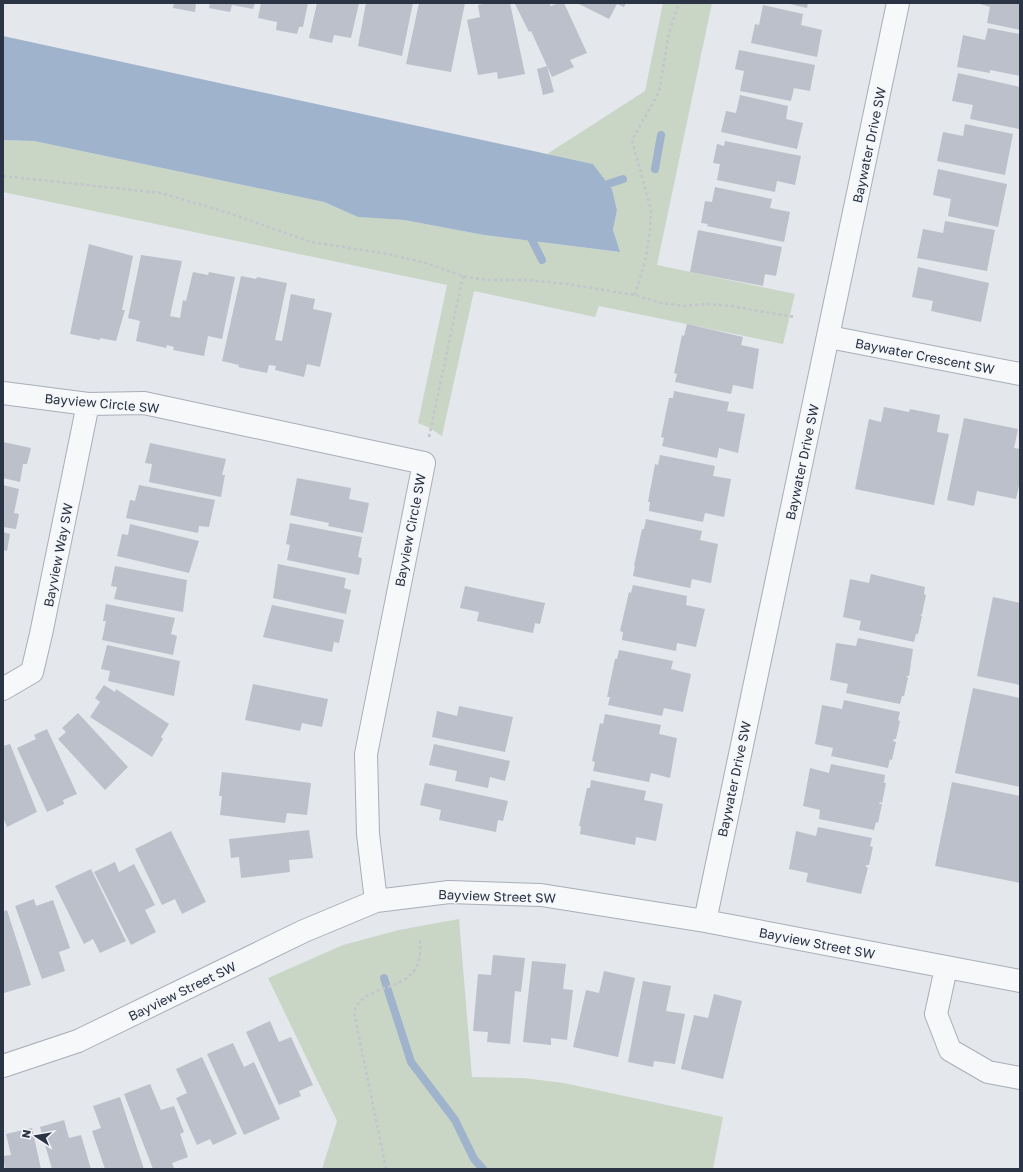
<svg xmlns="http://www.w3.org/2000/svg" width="1023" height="1172" font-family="'Golos Text',sans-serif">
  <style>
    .green { fill: #c9d6c5 }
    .water { fill: #9fb4cc }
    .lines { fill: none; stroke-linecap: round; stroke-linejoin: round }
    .stream { stroke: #9fb4cc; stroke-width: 8 }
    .building { fill: #bbc0ca }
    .minor-casing { stroke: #a9aeb7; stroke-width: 24 }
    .path { stroke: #c2c5cb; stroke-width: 2.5; stroke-dasharray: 3 3; stroke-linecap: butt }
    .minor { stroke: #f7f8fa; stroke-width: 22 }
    .labels { text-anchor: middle; stroke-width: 3; stroke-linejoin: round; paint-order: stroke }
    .street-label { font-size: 13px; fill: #2b3445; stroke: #f4f6f9 }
  </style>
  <rect width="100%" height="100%" fill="#e4e7ec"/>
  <!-- green -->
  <path class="green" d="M663,3h49l-55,262 138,29 -12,50 -184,-38 -4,11 -121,-26 -32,145 -14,-9 -10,-4 29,-138 -444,-93v-52l31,1 290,61 34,15 46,3 80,15 135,17 -6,-22 4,-20 -5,-21 -19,-25 -46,-10 98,-63z
    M459,919l13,158 51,1 41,5 159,34 -10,52h-391l15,-48 -69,-143 75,-33 56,-15z"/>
  <!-- water -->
  <path class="water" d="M3,36l590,128 19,25 5,21 -4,20 7,22 -136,-17 -80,-15 -46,-3 -34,-15 -290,-61 -31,-1z"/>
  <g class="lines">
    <!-- stream -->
    <path class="stream" d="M655,169l6,-34
      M601,191l7,-7 15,-5
      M528,232l14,28
      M384,978l27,84 44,58 19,39 9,10"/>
  </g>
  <!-- building -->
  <path class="building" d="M174,3h22l-1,9 -22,-4z
    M210,3h45l-2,6 -21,-4 -2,7 -21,-4z
    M261,3h47l-5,24h-4l-2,7 -21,-4 1,-8 -19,-4z
    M317,3h42l-8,35 -17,-3 -2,8 -23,-5z
    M366,3h47l-11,53 -44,-10z
    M419,3h46l-14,69 -45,-8z
    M488,3h22l15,71 -27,5 -1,-7 -19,3 -11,-55 13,-3 -2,-12z
    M549,3l2,3 7,-3h6l23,50 -17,7 4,7 -22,10 -21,-46 -2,1 -14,-28z
    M577,3h49l-2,4 -7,-3 -8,15z
    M786,3h22l-1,5z
    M977,3h43v27l-33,-7 3,-16z
    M763,5l40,9 -2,11 21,5 -5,27 -66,-14 4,-19 4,1z
    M988,28l32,6v42l-30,-6v3l-33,-6 6,-32 22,5z
    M739,50l76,15 -5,26 -16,-3 -3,13 -51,-10 4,-20 -9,-2z
    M547,66l7,26 -11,3 -6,-26z
    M958,73l62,14 -1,42 -49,-10 3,-14 -21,-4z
    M740,95l48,11 -2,13 17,4 -6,26 -76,-17 5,-21 10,2z
    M965,124l48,10 -8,41 -68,-14 6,-29 20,4z
    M725,141l76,15 -6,29 -18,-4 -2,11 -58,-12 3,-16 -7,-1 4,-19 7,2z
    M938,169l69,15 -9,43 -50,-11 3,-17 -18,-4z
    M715,187l57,12 -2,9 20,4 -6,30 -77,-16 1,-2 -7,-1 4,-22 7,1z
    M945,221l50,9 -8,41 -70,-13 6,-29 20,4z
    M698,230l84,17 -6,29 -11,-2 -2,12 -73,-14z
    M89,244l44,12 -11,54h3l-9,31 -16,-3v2l-30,-6z
    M141,255l41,6 -12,55 10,2 3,-18 3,1 7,-29 15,3 1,-3 26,5 -13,62 -14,-3 -4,20 -31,-6 1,-3 -7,-2 -1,3 -30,-7 4,-20 -12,-3z
    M918,267l71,16 -8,39 -50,-11 2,-10 -21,-4z
    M241,276l15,3 1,-2 30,6 -12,57 7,1 9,-47 24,5 -2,10 19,4 -12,54 -13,-3 -3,13 -29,-7 1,-4 -7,-1 -2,8 -29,-6 1,-2 -17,-4z
    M687,324l56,13 -2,8 18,4 -6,40 -20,-4 -2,9 -56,-12 2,-8 -3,-1 8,-38 2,1z
    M674,391l55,11 -2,9 18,3 -7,39 -19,-5 -2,10 -55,-12 2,-8 -3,-1 8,-39h4z
    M884,407l25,5 1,-3 30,6 -3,17 12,2 -15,71 -79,-16 14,-70 12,3z
    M964,418l54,11 -4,19 6,1v32l-4,18 -39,-8 -3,15 -27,-6z
    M3,442l28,6 -4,16h-4l-3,18 -17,-4z
    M150,443l76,16 -4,16h3l-4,22 -72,-15 3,-18 -7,-1z
    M660,455l55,11 -2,10 18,3 -7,38 -19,-4 -2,9 -54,-11 1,-9h-2l7,-38 3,1z
    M297,478l54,10 -2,11 20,4 -6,30 -35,-7 1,-3 -39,-8z
    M3,485l16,4 -5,24 5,1 -3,15 -13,-2z
    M139,485l76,15 -6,27 -10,-1 -1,7 -72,-15 4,-18 5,1z
    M646,519l56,12 -2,9 18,4 -7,39 -19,-4 -2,9 -57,-12 2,-10h-1l8,-37h2z
    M290,523l72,14 -4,20 4,1 -3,17 -72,-15 3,-15 -4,-1z
    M130,524l69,17 -10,32 -72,-17 5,-22 6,1z
    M3,532l7,2 -3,17 -4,-1z
    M278,564l68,14 -2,10 7,2 -5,24 -73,-16z
    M115,566l72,14 -4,32 -69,-13 3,-12 -6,-1z
    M871,574l54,13 -1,7 2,1 -4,19 -2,1 2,1 -4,18h-2l-2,8 -55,-12 2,-9 -18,-4 7,-38 19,4z
    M633,585l54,11 -1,9 19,4 -9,38 -19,-4 -1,8 -54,-11 1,-8 -3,-1 9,-39 2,1z
    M465,586l80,17 -5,21 -5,-1 -2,10 -56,-12 2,-9 -19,-4z
    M993,597l27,6v82l-43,-9z
    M106,604l69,14 -4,16 6,2 -4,19 -71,-15 4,-19h-3z
    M272,605l72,15 -5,23 -5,-1 -2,10 -69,-15z
    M858,638l55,11 -4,27h-3l2,2 -4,18h-2l-2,8 -54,-11 2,-9 -18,-4 6,-37 20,3z
    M107,645l73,16 -6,35 -66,-15 2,-10 -9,-2z
    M619,650l54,11 -2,8 20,5 -8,38 -19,-4 -2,8 -54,-11 2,-8h-3l8,-38h2z
    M253,684l75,15 -6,28 -20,-4 -2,8 -55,-11z
    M104,685l11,7 1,-3 53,35 -8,13 2,2 -11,18 -62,-40 10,-15 -5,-4z
    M973,688l47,10v89l-65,-14z
    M844,700l56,12 -2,8 2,1 -4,18h-2l-1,2 3,1 -4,18 -2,-1 -2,9 -57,-12 2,-8 -18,-4 7,-39 20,4z
    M459,706l54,11 -8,35 -73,-15 5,-26 20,5z
    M78,713l50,54 -23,23 -47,-51 8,-7 -4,-4z
    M605,714l56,11 -2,9 18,4 -7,40 -19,-5 -2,9 -56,-11 2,-9 -3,-1 8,-38 3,1z
    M47,729l30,65 -14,6 1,4 -17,8 -30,-64 19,-9 -2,-4z
    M10,744l27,68 -30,15 -4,-10v-71z
    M434,744l76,17 -5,20 -15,-4 -2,11 -33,-7 2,-10 -28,-6z
    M831,764l54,11 -1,8h2l-4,20 -2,-1 -1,2h3l-4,19 -2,-1 -2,8 -55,-11 1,-9 -17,-4 7,-38 19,5z
    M222,772l89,11 -4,32 -20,-2 -2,10 -65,-8 2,-19h-3z
    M591,780l55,11 -2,9 19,4 -7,37 -20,-4 -1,8 -55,-11 1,-8h-2l8,-38h3z
    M952,782l68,14v87l-85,-17z
    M425,783l83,18 -5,20 -5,-1 -2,12 -57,-12 2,-10 -21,-5z
    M818,827l54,11 -2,8 3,1 -4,18h-3v2l2,1 -7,26 -55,-12 2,-9 -19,-4 7,-38 20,5z
    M309,830l4,28 -24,2 1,12 -49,6 -2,-21 -8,1 -2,-19z
    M171,831l35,71 -24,12 -7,-15 -13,6 -27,-56z
    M115,862l4,10 15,-8 21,41 -10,5 11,22 -25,13 -37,-73z
    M91,869l35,72 -26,12 -7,-14 -9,5 -29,-58z
    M34,899l2,7 17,-6 17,48 -11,4 6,19 -23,8 -27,-73z
    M7,910l24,75 -27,8 -1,-81z
    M493,955l32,3 -4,34 -6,-1 -5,53 -23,-2 1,-10 -15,-1 5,-57 13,1z
    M532,961l34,3 -3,25 10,1 -6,50 -16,-2v7l-28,-3z
    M604,971l31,7 -17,79 -45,-10 13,-57 13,3z
    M643,981l28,5 -5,25 19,3 -10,50 -21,-3 -1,6 -25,-5z
    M714,994l28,7 -19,78 -42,-10 13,-54 14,3z
    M270,1021l9,21 12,-5 22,48 -14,6 2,5 -22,9 -33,-73z
    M233,1043l11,24 10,-5 26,57 -36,16 -37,-81z
    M202,1057l35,77 -24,11 -3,-6 -13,6 -21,-47 11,-5 -11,-24z
    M150,1084l11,26 13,-4 10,26 -4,2 8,23 -16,6 2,5 -3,1h-18l-29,-75z
    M120,1097l24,72h-39l-13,-38 9,-3 -8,-22z
    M64,1120l5,18 12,-3 10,34h-39l-12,-42z
    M32,1128l9,41h-36l-2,-13 8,-1 -5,-21z"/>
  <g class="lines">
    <defs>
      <path id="minor" d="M829,337l191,37
        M3,393l85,11 56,-1 280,60 -58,291 2,80 8,67
        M3,689l29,-17 9,-38 47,-230
        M705,921l193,-918
        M946,968l-10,46 14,36 38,22 32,6
        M3,1066l75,-25 226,-110 72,-30 73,-9 92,3 164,26 315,60"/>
    </defs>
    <!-- minor casing -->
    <use href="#minor" class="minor-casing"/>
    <!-- path -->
    <path class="path" d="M3,176l158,17 68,20 82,29 77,12 38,9 37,13 23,4h41l40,4 68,11 26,8 23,3 24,-2 23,2 63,11
      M635,295l10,-33 5,-31 1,-21 -19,-70 27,-48 10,-59 10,-30
      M429,437l34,-161
      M386,1169l-32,-157c12,-35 72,-13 66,-73"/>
    <!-- minor -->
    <use href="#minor" class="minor"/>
  </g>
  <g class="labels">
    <!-- street labels -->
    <g class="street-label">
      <text transform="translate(869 145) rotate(-78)" y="5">Baywater Drive SW</text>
      <text transform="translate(925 356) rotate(11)" y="5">Baywater Crescent SW</text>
      <text transform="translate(102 403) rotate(5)" y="5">Bayview Circle SW</text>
      <text transform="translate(802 462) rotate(-78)" y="5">Baywater Drive SW</text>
      <text transform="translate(410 530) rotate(-79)" y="5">Bayview Circle SW</text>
      <text transform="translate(58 555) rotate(-79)" y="5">Bayview Way SW</text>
      <text transform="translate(734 779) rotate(-78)" y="5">Baywater Drive SW</text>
      <text transform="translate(497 896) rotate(2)" y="5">Bayview Street SW</text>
      <text transform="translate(817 943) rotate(11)" y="5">Bayview Street SW</text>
      <text transform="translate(182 991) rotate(-26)" y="5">Bayview Street SW</text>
    </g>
  </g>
  <!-- border -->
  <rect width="1023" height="1172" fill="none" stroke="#2b3445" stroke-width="8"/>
  <!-- north arrow -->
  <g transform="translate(36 1136) rotate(282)" stroke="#f4f6f9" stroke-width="3" paint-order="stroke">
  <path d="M0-3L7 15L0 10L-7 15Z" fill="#2b3445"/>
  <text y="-6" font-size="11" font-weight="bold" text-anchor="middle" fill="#2b3445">N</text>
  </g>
</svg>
